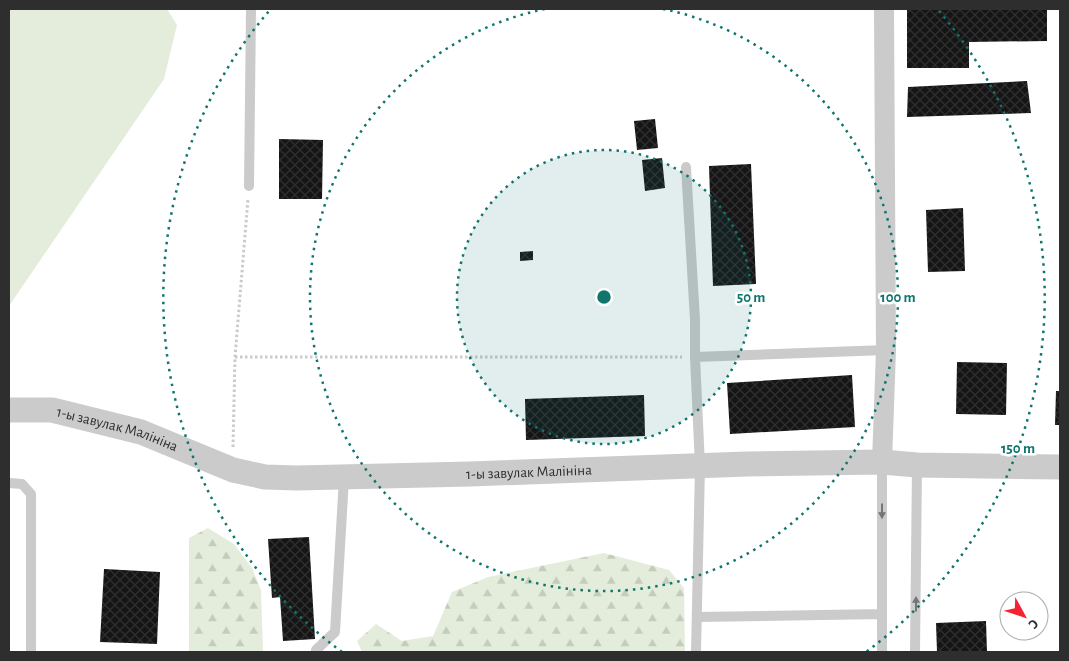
<svg xmlns="http://www.w3.org/2000/svg" width="1069" height="661" font-family="'Alegreya Sans',sans-serif">
  <style>
    .forest { fill: url(#forest-firs) }
    .garden { fill: #e4eddb }
    .building { fill: url(#building-cross-hatch) }
    .lines { fill: none; stroke-linecap: round; stroke-linejoin: round }
    .path { stroke: #cbcbcb; stroke-width: 3; stroke-dasharray: 2.5 2.5; stroke-linecap: butt }
    .service { stroke: #cbcbcb; stroke-width: 10 }
    .minor { stroke: #cbcbcb; stroke-width: 20 }
    .tertiary { stroke: #cbcbcb; stroke-width: 25 }
    .oneway { fill: #757575 }
    .ring { fill: none; stroke: #0f766e; stroke-width: 2.5; stroke-dasharray: 2.5 5 }
    .labels { text-anchor: middle; stroke-width: 5; stroke-linejoin: round; paint-order: stroke }
    .street-label { font-size: 15px; fill: #2e2e2e; stroke: #fff }
    .centre { fill: #0f766e; stroke: #fff; stroke-width: 2.5 }
    .ring-label { font-size: 15px; text-anchor: middle; font-weight: bold; fill: #0f766e; stroke: #fff; stroke-width: 5; stroke-linejoin: round; paint-order: stroke }
  </style>
  <defs>
    <pattern id="forest-firs" width="22" height="20" patternUnits="userSpaceOnUse" patternTransform="scale(1.25)"><rect width="22" height="20" fill="#e4eddb"/><path d="M5 1l3.5 6h-7zM16 11l3.5 6h-7z" fill="#c4ccbc"/></pattern>
    <pattern id="building-cross-hatch" width="8" height="8" patternUnits="userSpaceOnUse" patternTransform="scale(1.25)"><rect width="8" height="8" fill="#151515"/><path d="M0 0l8 8M0 8l8-8" fill="none" stroke="#2f2f2f"/></pattern>
  </defs>
  <rect width="100%" height="100%" fill="#fff"/>
  <!-- forest -->
  <path class="forest" d="M208,528l26,16 18,24 9,22 2,62h-74v-114z
    M604,553l65,17 15,18 1,64h-323l-5,-11 19,-17 26,17 31,-5 19,-44 36,-15z"/>
  <!-- garden -->
  <path class="garden" d="M9,9h158l10,16 -13,54 -155,227z"/>
  <!-- building -->
  <path class="building" d="M907,9h140v32l-78,1v26h-62z
    M1027,81l4,32 -124,4 1,-30z
    M655,119l3,29 -21,2 -3,-29z
    M279,139l44,1 -1,59h-43z
    M662,158l3,30 -20,3 -3,-31z
    M751,164l5,120 -43,2 -4,-120z
    M963,208l2,63 -37,1 -2,-62z
    M533,251v9l-13,1v-9z
    M957,362l50,1 -1,52 -50,-1z
    M852,375l3,52 -125,7 -3,-51z
    M1056,391h4v34h-5z
    M644,395l1,41 -119,4 -1,-41z
    M309,537l6,102 -32,2 -3,-44 -8,1 -4,-59z
    M104,569l56,3 -3,72 -57,-2z
    M986,621l1,31h-50l-1,-29z"/>
  <g class="lines">
    <!-- path -->
    <path class="path" d="M235,357h447
      M233,447l2,-90 13,-158"/>
    <!-- service -->
    <path class="service" d="M686,167l9,153v37
      M249,186l2,-177
      M882,463v189
      M9,483l13,1 9,10v158
      M697,617l185,-3
      M316,652v-2l19,-18 9,-154
      M696,652l4,-186 -5,-109 191,-7
      M915,652l2,-186"/>
    <!-- minor -->
    <path class="minor" d="M882,462l4,-112 -2,-341"/>
    <!-- tertiary -->
    <path class="tertiary" id="s1" d="M9,410h43l89,22 92,38 32,7 32,1 173,-4 277,-10 135,-2 35,3 143,2"/>
  </g>
  <!-- one-way arrows -->
  <defs><path id="oneway-solid" d="M-6-.8H1V-3.2L6.5 0L1 3.2V.8H-6Z" transform="scale(1.25)"/></defs>
  <g class="oneway">
    <use href="#oneway-solid" transform="translate(882 511) rotate(90)"/>
    <use href="#oneway-solid" transform="translate(916 604) rotate(-90)"/>
  </g>
  <!-- distance rings -->
  <circle cx="604" cy="297" r="147" fill="#0f766e" fill-opacity=".12"/>
  <g class="ring">
    <circle cx="604" cy="297" r="147"/>
    <path d="M663 9A294 294 0 1 1 545 9"/>
    <path d="M342 652A441 441 0 0 1 269 11M939 11A441 441 0 0 1 866 652"/>
  </g>
  <g class="labels">
    <!-- street labels -->
    <g class="street-label">
      <text dy="5" stroke="none"><textPath href="#s1" startOffset="111">1-ы завулак Малініна</textPath></text>
      <text dy="5" stroke="none"><textPath href="#s1" startOffset="531">1-ы завулак Малініна</textPath></text>
    </g>
  </g>
  <circle cx="604" cy="297" r="8" class="centre"/>
  <g class="ring-label">
    <text x="751" y="302">50 m</text>
    <text x="898" y="302">100 m</text>
    <text x="1018" y="453">150 m</text>
  </g>
  <!-- border -->
  <rect width="1069" height="661" fill="none" stroke="#2e2e2e" stroke-width="20"/>
  <!-- north arrow -->
  <g transform="translate(1024 616) rotate(130)"><circle r="24" fill="#ffffff" stroke="#ababab"/>
  <path d="M0-4L9 19L0 12L-9 19Z" fill="#f32333"/>
  <text y="-8" font-size="14" font-weight="bold" text-anchor="middle" fill="#2e2e2e">С</text>
  </g>
</svg>
